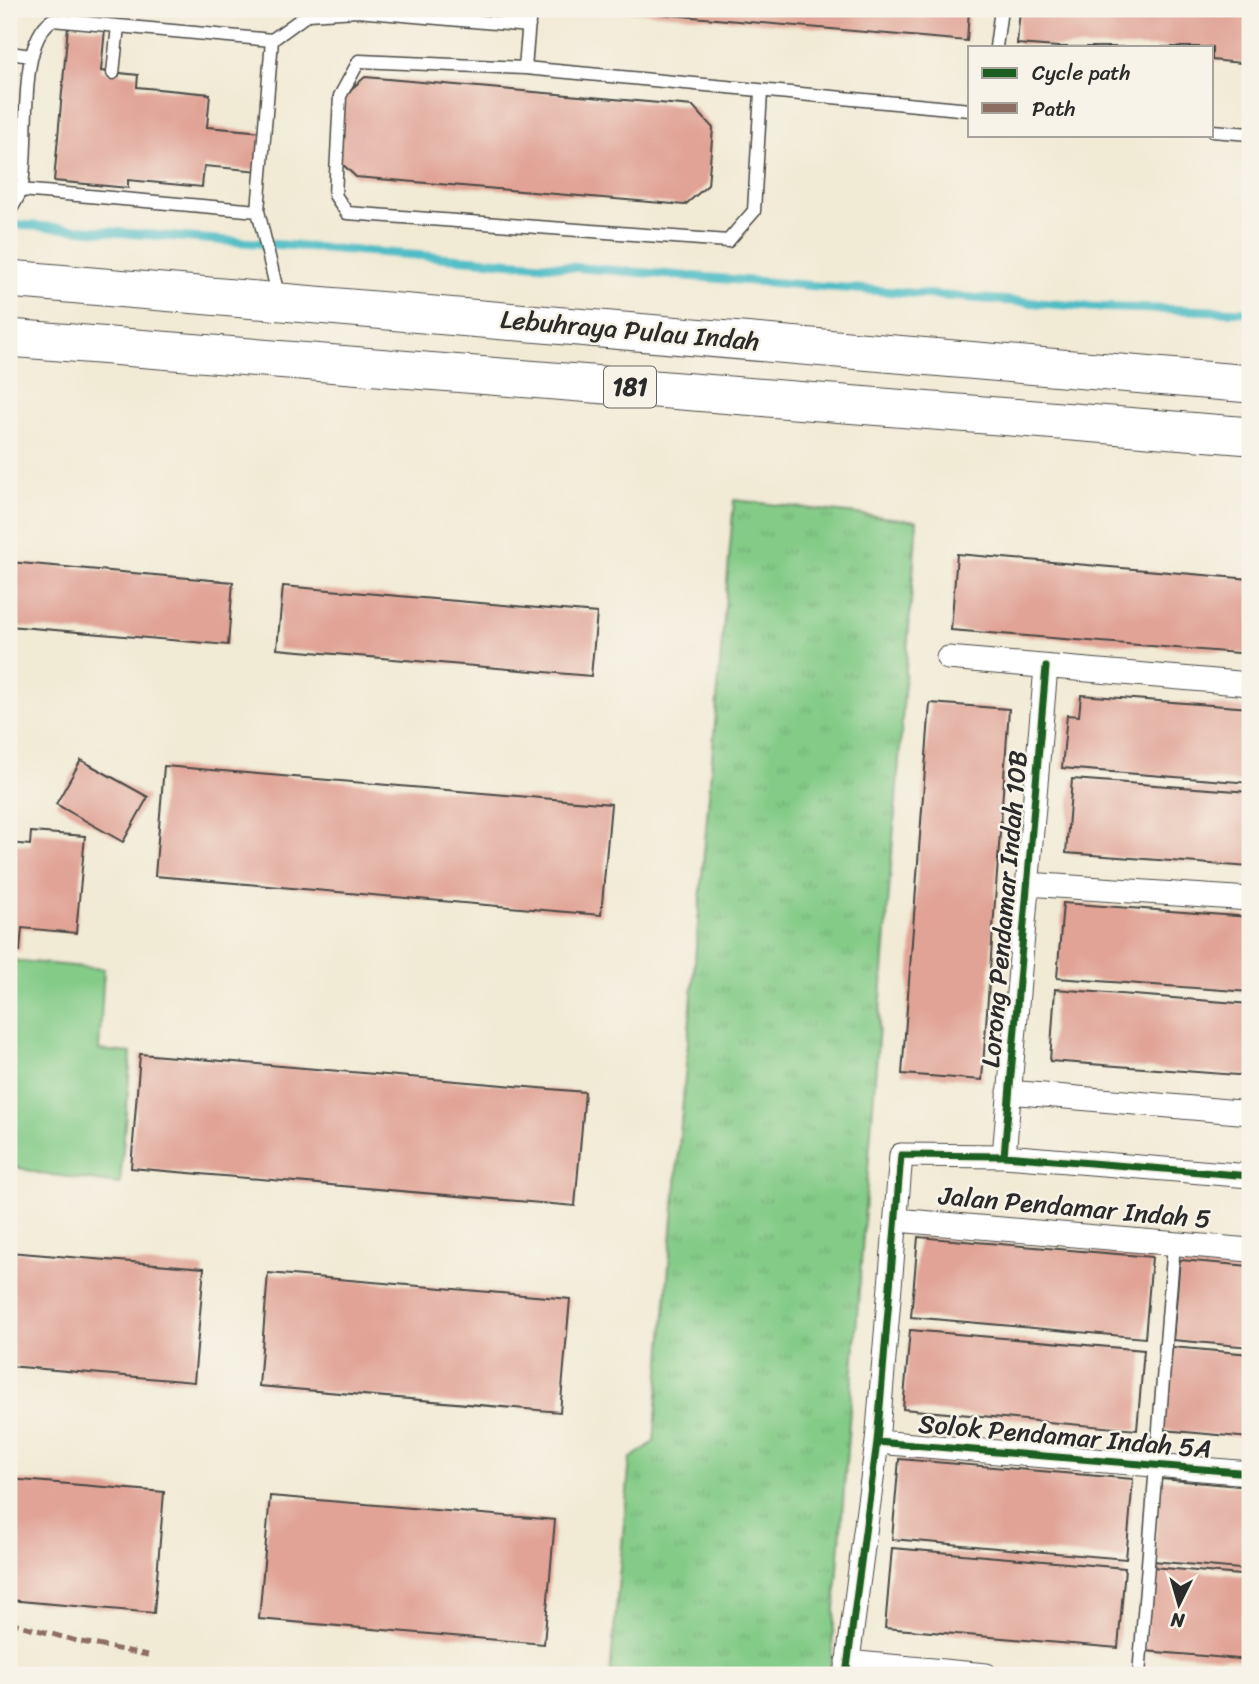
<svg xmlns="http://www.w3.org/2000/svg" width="1259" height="1684" font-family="Sriracha,sans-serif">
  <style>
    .grass { fill: url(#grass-tufts); stroke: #577b59; stroke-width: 2 }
    .park { fill: #83cb87; stroke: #577b59; stroke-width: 2 }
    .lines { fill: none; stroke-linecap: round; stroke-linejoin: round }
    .stream { stroke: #4ebcc5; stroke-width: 9 }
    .building { fill: #e0a395 }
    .service-casing { stroke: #494844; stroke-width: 15 }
    .minor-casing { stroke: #494844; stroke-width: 25 }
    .primary-casing { stroke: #494844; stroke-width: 39 }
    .service { stroke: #fff; stroke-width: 12 }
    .minor { stroke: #fff; stroke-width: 23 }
    .primary { stroke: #fff; stroke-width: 37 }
    .quiet { stroke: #8d6e63; stroke-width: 5; stroke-dasharray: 10 5; stroke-linecap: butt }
    .cycleway-casing { stroke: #f7f3e8; stroke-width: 11 }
    .cycleway { stroke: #1b5e20; stroke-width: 7 }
    .labels { text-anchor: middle; stroke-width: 5; stroke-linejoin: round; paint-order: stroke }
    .shield { fill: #f7f3e8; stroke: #686764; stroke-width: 2 }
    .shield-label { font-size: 24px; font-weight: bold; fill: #2b2b2b }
    .street-label { font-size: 26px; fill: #2b2b2b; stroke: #f7f3e8 }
  </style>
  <defs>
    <pattern id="grass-tufts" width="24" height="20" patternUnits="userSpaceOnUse" patternTransform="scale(1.75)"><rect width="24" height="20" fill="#83cb87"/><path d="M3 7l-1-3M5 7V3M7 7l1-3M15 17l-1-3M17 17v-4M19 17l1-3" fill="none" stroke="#71ae75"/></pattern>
  </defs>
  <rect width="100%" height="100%" fill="#f7f3e8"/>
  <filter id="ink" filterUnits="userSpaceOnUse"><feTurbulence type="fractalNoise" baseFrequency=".0143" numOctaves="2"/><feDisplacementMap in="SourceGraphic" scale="14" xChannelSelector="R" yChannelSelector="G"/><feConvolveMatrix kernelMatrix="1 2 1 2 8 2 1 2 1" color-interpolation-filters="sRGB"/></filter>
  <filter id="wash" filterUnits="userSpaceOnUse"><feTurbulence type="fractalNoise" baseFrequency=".00686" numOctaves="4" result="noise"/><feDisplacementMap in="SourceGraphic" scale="28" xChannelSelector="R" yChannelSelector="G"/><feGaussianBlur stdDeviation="1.57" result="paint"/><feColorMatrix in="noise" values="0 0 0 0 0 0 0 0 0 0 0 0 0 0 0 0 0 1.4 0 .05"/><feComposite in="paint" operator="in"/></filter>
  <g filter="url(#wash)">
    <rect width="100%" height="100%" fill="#f1ead5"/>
    <!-- grass -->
    <path class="grass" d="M734,500l183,21 -87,1154h-220l20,-216 24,-17z"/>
    <!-- park -->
    <path class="park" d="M9,960l95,9 -5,81 32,3 -11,131 -82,-11 -29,-8z"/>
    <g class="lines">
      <!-- stream -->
      <path class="stream" d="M9,224l1081,83 160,5"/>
    </g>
    <g id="blocks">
      <!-- building -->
      <path class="building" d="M602,9h367l-2,32z
        M1020,9h230v55l-38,-4v-13h-155l-40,-3z
        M68,26l37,3 -4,42 37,4 -1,12 73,7 -3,33 56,5 -3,39 -56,-5 -2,21 -74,-7v8l-74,-7z
        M365,77l328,29 20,22 -5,57 -23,20 -329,-28 -19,-18 5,-62z
        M957,554l293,25v75l-299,-24z
        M9,562l224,20 -5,63 -219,-19z
        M283,586l314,27 -6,63 -314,-27z
        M1081,695l169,13v75l-188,-15 5,-53 12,1z
        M930,703l79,6 -27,371 -80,-6z
        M81,760l67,37 -25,45 -67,-38z
        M164,766l447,38 -10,111 -446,-39z
        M1072,779l178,13v75l-184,-14z
        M31,832l54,4 -9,97 -54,-5 -2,23 -11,-1v-107l21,2z
        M1063,903l187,14v75l-193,-14z
        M1055,989l195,15v72l-200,-15z
        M140,1054l445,38 -10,114 -444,-38z
        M918,1237l234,20 -7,81 -234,-21z
        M9,1252l195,16 -10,114 -185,-16z
        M1180,1260l70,6v81l-77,-7z
        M268,1273l302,26 -10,113 -301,-26z
        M910,1330l234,20 -7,80 -234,-21z
        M1172,1347l78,7v84l-86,-8z
        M899,1459l234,20 -7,80 -234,-20z
        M9,1479l155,13 -10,121 -145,-13z
        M1161,1479l89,8v83l-97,-9z
        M270,1496l285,24 -11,124 -285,-25z
        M892,1548l233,20 -7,80 -233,-20z
        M1153,1567l97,9v84l-105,-9z"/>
    </g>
  </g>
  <g filter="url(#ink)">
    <use href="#blocks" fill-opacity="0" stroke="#494844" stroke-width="2"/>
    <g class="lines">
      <defs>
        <path id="service" d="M272,40l36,-26 49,-3 172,15
          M996,47l5,-38
          M9,53l23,3
          M525,68l5,-59
          M113,73l5,-47
          M761,92l-7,119 -26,30 -381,-28 -12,-18 5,-99 19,-35 166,7 445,42
          M1212,131l38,3
          M21,190l237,21
          M9,213c4,-8 10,-16 12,-24 10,-41 -6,-144 31,-169l220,20 -14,171 21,88
          M1139,1675l35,-431"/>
        <path id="minor" d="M948,658l302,26
          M1027,884l223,15
          M1009,1092l241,21
          M1004,1156l42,-489
          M896,1220l354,30
          M877,1442l373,31
          M847,1662l139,13
          M846,1675l31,-233 24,-287 103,1 246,20"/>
        <path id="primary" d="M9,279l1241,105
          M9,338l1241,98"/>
      </defs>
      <!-- service casing -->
      <use href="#service" class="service-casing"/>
      <!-- minor casing -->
      <use href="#minor" class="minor-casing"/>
      <!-- primary casing -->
      <use href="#primary" class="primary-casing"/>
      <!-- service -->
      <use href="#service" class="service"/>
      <!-- minor -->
      <use href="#minor" class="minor"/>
      <!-- primary -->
      <use href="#primary" class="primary"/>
      <!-- quiet -->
      <path class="quiet" d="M9,1622l68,19 71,14"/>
      <defs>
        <path id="cycleway" d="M1004,1156l42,-489
          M877,1442l373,31
          M846,1675l31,-233 24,-287 103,1 246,20"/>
      </defs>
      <!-- cycleway casing -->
      <use href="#cycleway" class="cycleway-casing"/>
      <!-- cycleway -->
      <use href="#cycleway" class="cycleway"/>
    </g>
  </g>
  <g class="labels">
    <!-- shield labels -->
    <rect class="shield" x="604" y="366.5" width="52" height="41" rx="5"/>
    <g class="shield-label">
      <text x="630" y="395">181</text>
    </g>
    <!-- street labels -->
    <g class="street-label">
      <text transform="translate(630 330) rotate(5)" y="9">Lebuhraya Pulau Indah</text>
      <text transform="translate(1004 909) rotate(-85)" y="9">Lorong Pendamar Indah 10B</text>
      <text transform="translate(1075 1207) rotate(5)" y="9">Jalan Pendamar Indah 5</text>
      <text transform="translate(1065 1436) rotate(5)" y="9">Solok Pendamar Indah 5A</text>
    </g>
  </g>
  <!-- margin -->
  <rect width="1259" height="1684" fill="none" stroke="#f7f3e8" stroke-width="35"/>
  <!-- legend -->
  <rect x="968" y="46" width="245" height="91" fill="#f7f3e8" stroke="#a5a39c" stroke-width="2"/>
  <rect x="982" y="68" width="35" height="10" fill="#1b5e20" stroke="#a5a39c" stroke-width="2"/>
  <text x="1032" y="80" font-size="21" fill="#2b2b2b">Cycle path</text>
  <rect x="982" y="103" width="35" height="10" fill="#8d6e63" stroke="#a5a39c" stroke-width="2"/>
  <text x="1032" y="116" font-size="21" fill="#2b2b2b">Path</text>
  <!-- north arrow -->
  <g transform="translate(1179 1604) rotate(185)" stroke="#f7f3e8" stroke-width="5" paint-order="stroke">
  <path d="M0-5L12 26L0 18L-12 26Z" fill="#2b2b2b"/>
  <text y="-10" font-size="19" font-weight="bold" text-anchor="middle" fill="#2b2b2b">N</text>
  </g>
</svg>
